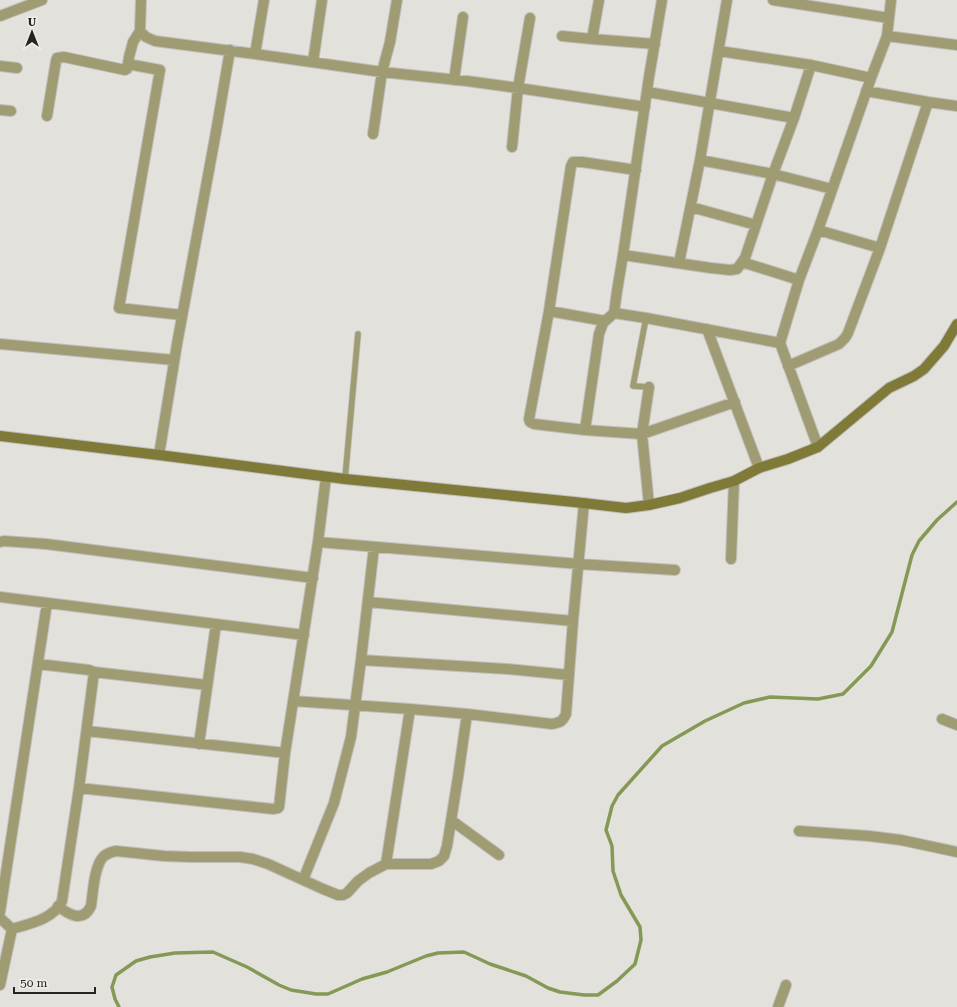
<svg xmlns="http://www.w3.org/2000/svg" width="957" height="1007" font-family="'Roboto Serif',serif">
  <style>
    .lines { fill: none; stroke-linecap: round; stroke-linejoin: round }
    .stream { stroke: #849955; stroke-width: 3.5 }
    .lane-casing { stroke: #c1bfbb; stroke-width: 7 }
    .street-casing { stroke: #c1bfbb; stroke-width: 12 }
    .secondary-casing { stroke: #c1bfbb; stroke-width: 12 }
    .lane { stroke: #9f9c73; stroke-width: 5.5 }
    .street { stroke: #9f9c73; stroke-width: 10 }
    .secondary { stroke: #807a39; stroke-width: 10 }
  </style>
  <rect width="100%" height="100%" fill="#e3e1dc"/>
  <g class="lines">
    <!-- stream -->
    <path class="stream" d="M119,1007l-4,-8 -3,-12 4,-12 20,-14 14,-4 25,-4 38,-1 34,15 32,18 12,5 25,4h12l34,-15 25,-7 39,-16 12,-3 26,-1 26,12 36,12 22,12 12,4 24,3h14l19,-14 18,-17 6,-24 -1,-13 -19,-32 -8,-24 -1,-25 -6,-16 6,-24 6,-11 44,-49 43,-25 39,-18 26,-6 48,2 25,-5 28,-28 21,-34 20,-77 7,-14 18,-21 20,-18"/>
    <defs>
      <path id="lane" d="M646,318l-13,68 16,1
        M345,479l13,-145"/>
      <path id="street" d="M141,0l-1,31 6,6 9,4 100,13 127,18 85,9 51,7 127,19
        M599,0l-7,39 63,5
        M662,0l-13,77 -26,178 -6,36 -3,22 32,5 134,25
        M773,0l116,18
        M891,0l-4,36 70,9
        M0,16l42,-16
        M562,36l30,3
        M719,51l92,14 60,13
        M255,54l9,-54
        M313,62l9,-62
        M133,65l27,5 -41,238 63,7
        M0,66l17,2
        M454,80l9,-63
        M866,91l62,11 29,4
        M648,92l146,26 17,-53
        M0,110l11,1
        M47,116l9,-55 1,-3 7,-1 61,13 2,-1 2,-12 4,-15 7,-11
        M373,134l9,-62 8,-30 7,-42
        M512,147l6,-59 12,-70
        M700,160l73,14 59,15
        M636,170l-54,-8h-9l-2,4 -22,145 -20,108 1,3 4,2 51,6 57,4 93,-32
        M691,207l65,18
        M818,230l62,18
        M623,255l88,13 19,2 7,-1 8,-11 28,-84 21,-56
        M742,262l57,18
        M679,263l21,-103 27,-160
        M549,311l56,10
        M707,329l52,139
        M0,344l174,16
        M788,366l51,-22 6,-6 3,-5 32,-85 48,-146
        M649,387l-7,47 7,71
        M585,430l14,-96 4,-11 11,-10
        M818,447l-38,-104 19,-63 19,-50 53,-152 16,-42
        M159,455l18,-111 39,-212 14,-82
        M0,542l4,-1 42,3 267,34
        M318,542l261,22 96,6
        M731,559l3,-78
        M0,597l304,38
        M368,602l205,19
        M361,660l146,9 62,6
        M94,672l113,13
        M293,701l117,8 57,5 85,10c9,-2 10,-2 14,-10l7,-93 11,-118
        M942,719l15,6
        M87,731l198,22
        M199,744l17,-120
        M79,788l194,21 5,-1 1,-1 6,-54 33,-211 8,-65
        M451,820l48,35
        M799,831l70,5 32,4 56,12
        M386,864l24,-155
        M303,880l31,-77 17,-66 10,-77 13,-113
        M58,906c11,9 25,17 33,0 2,-13 3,-41 13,-50 4,-3 7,-4 12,-5l48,5 27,1h49l13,2 15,5 55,25 15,6h5l4,-2 11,-12 11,-8 17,-9h45l8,-3 5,-5 3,-10 11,-69 9,-63
        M0,912l47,-309
        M0,918l12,11c17,-5 42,-10 50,-28l17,-113 15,-116 -5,-2 -51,-6
        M0,985l12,-56
        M778,1007l8,-22"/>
      <path id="secondary" d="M0,436l159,19 186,24 229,23 52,6 23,-3 31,-7 30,-10 24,-7 25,-13 29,-9 30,-12 71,-59 25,-12 10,-7 20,-23 13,-22"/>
    </defs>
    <!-- lane casing -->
    <use href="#lane" class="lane-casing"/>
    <!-- street casing -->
    <use href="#street" class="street-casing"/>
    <!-- secondary casing -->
    <use href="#secondary" class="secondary-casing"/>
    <!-- lane -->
    <use href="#lane" class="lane"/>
    <!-- street -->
    <use href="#street" class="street"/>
    <!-- secondary -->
    <use href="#secondary" class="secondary"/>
  </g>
  <!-- north arrow -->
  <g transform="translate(32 32)" stroke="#f1eee9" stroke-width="3" paint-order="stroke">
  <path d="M0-3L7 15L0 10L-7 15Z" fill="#252422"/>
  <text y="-6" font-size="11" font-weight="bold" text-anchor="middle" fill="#252422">U</text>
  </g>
  <!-- scale -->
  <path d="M14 987v6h81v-6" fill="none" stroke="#252422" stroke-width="2"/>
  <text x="20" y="987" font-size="12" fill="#252422" stroke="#f1eee9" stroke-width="3" paint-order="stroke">50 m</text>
</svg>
